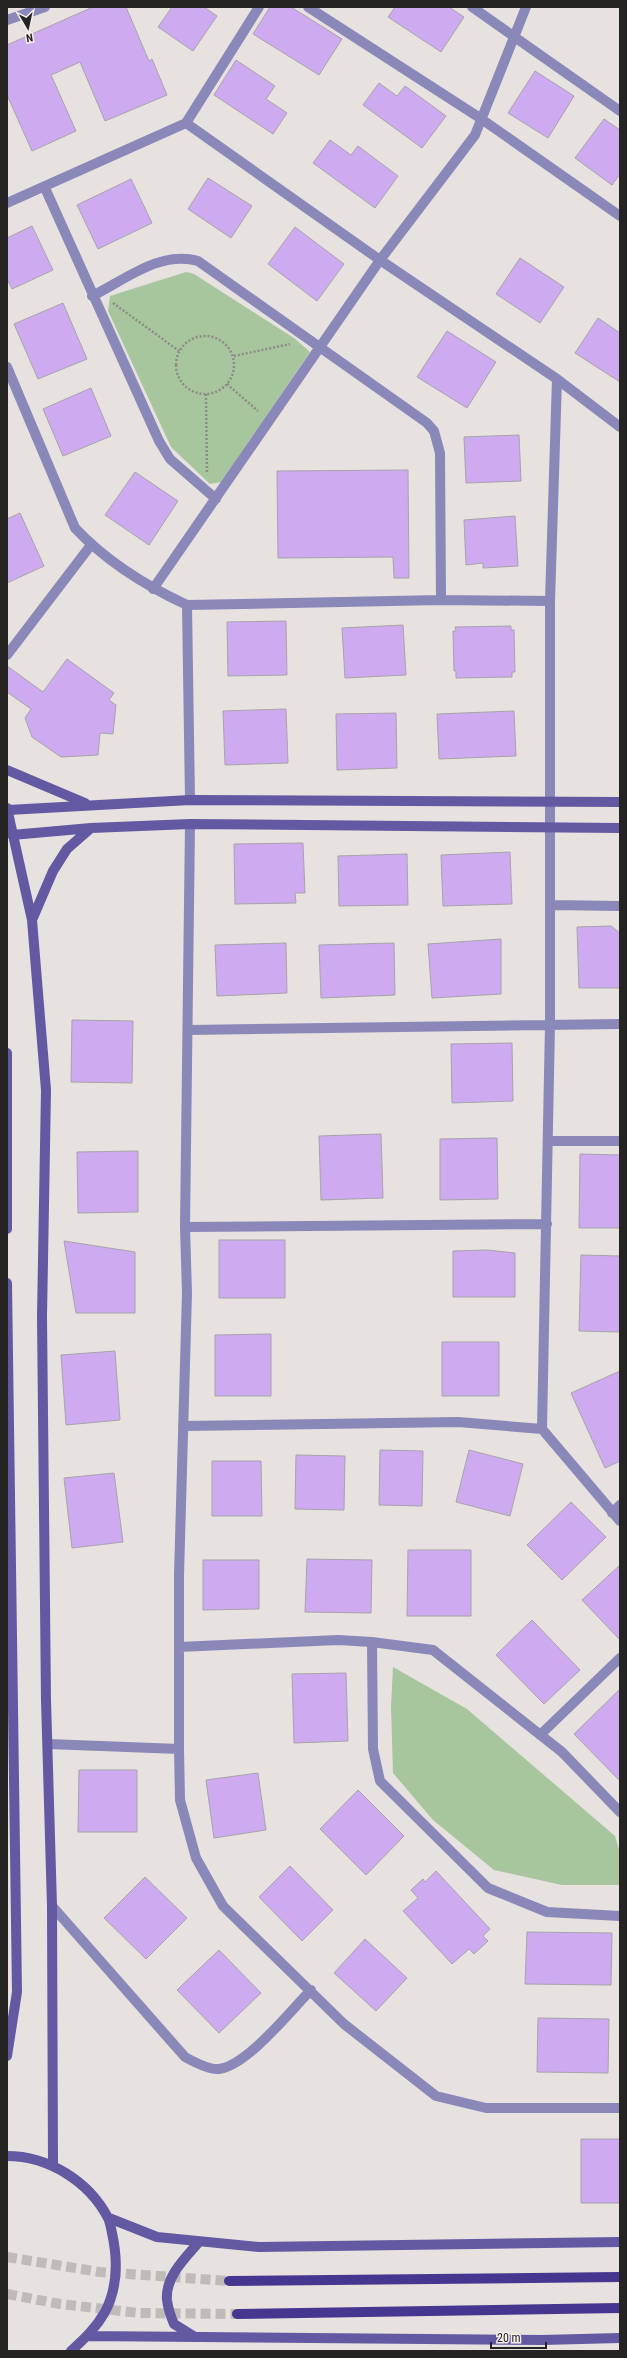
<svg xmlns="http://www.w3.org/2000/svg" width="627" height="2358" font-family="'Roboto Condensed',sans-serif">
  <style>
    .green { fill: #a7c69e }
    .building { fill: #ceaaf1; stroke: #a6a4a9 }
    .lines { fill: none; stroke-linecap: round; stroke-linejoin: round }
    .primary-tunnel { stroke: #c0bbb9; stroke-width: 10; stroke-dasharray: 10 5; stroke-linecap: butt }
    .path { stroke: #8e8a88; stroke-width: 2.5; stroke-dasharray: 2 2; stroke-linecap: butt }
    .street { stroke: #8a87b9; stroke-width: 10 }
    .secondary { stroke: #6259a2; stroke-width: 10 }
    .primary { stroke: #47368f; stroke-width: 10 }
  </style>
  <rect width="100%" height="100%" fill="#e7e1df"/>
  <!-- green -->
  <path class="green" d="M186,272l8,2 100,64 16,14 -89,130 -11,2 -39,-37 -63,-136 2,-15z
    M393,1667l74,42 148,127 5,17v32h-58l-68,-15 -61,-50 -40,-47 -2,-67z"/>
  <!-- building -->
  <path class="building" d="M93,7h33l23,54 3,-2 15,36 -62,26 -25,-59 -29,13 25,56 -44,20 -25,-56v-50z
    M172,7h32l13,9 -24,35 -35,-24z
    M270,7h21l51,32 -23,36 -66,-41z
    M395,7h54l15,10 -23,35 -53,-35z
    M236,60l39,26 -9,13 21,14 -14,21 -59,-39z
    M535,71l39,25 -26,42 -40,-25z
    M379,83l18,13 8,-10 41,30 -24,32 -59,-43z
    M604,119l16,11v44l-8,11 -37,-27z
    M330,140l21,15 7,-9 40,30 -23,32 -62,-45z
    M208,178l44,28 -21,32 -43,-29z
    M131,179l21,44 -54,26 -21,-44z
    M32,226l21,44 -41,19 -5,-10v-41z
    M295,227l49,37 -27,37 -49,-37z
    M520,258l44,29 -24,36 -44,-29z
    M63,303l24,56 -49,20 -24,-55z
    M598,318l22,15v49l-45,-29z
    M447,331l49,31 -29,46 -50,-31z
    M91,388l20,48 -48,20 -20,-47z
    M519,435l2,46 -55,2 -2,-46z
    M408,470l1,108h-15l-1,-21 -115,1 -1,-87z
    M135,472l43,29 -29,44 -44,-30z
    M20,513l24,53 -37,17v-64z
    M515,516l3,50 -35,2v-5l-17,2 -2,-45z
    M286,621l1,54 -59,1 -1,-54z
    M403,625l3,50 -61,3 -3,-50z
    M511,626v4h3l1,42h-3v5l-56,1v-7h-2l-1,-40h3l-1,-4z
    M67,659l47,34 -5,7 7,5 -3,29 -13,-1 -2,22 -37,2 -29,-20 -7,-19 6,-9 -24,-17v-26l36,26z
    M286,709l2,54 -63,2 -2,-54z
    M514,711l2,45 -77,3 -2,-45z
    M396,713l1,55 -60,2 -1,-56z
    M303,843l2,50h-10l1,10 -61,1 -1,-60z
    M510,852l2,52 -69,2 -2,-51z
    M407,854l1,51 -69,1 -1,-50z
    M611,926l9,7v55h-41l-2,-61z
    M501,939v55l-69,4 -4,-54z
    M286,943l1,50 -70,3 -2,-51z
    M394,943l1,52 -74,3 -2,-53z
    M72,1020l61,1 -1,62 -61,-1z
    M512,1043l1,58 -61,2 -1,-59z
    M381,1134l2,64 -62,2 -2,-64z
    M497,1138l1,61 -58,1v-61z
    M138,1151v61l-60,1 -1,-61z
    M580,1154l40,1v73h-41z
    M219,1240h66v58h-66z
    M64,1241l71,11v61h-59z
    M487,1250l28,3v44h-62v-46z
    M581,1255l39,1v76l-41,-1z
    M271,1334v62h-56v-61z
    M442,1342h57v54h-57z
    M115,1351l5,69 -54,5 -5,-70z
    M620,1371v90l-15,7 -34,-75z
    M380,1450l43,1 -1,55 -43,-1z
    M469,1450l54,14 -13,52 -54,-14z
    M296,1455l49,1 -1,54 -49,-1z
    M212,1461h49l1,55h-50z
    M114,1473l9,69 -51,6 -8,-70z
    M571,1502l35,35 -44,43 -35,-35z
    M408,1550h63v66h-64z
    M307,1559l65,1 -1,53 -66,-1z
    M203,1560h56v49l-56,1z
    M620,1565v75l-38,-40z
    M532,1620l48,50 -36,34 -48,-49z
    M346,1673l2,68 -54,2 -2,-69z
    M620,1689v92l-46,-47z
    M79,1770h58v62h-59z
    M258,1773l8,57 -52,8 -8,-58z
    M358,1790l46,46 -38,39 -46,-46z
    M290,1866l43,44 -31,31 -43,-44z
    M436,1871l54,58 -7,7 5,5 -14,13 -5,-5 -17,15 -49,-53 15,-13 -7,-8 12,-11 2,3z
    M145,1877l42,41 -41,41 -42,-41z
    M527,1932l85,1 -1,52 -86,-1z
    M365,1939l42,39 -31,33 -42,-38z
    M219,1950l42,43 -42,40 -42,-43z
    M538,2018l71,1 -1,54 -71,-1z
    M581,2139h39v64h-39z"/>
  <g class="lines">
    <!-- primary-tunnel -->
    <path class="primary-tunnel" d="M7,2257l93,15 129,9
      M7,2294l53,10 79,9 98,1"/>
    <!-- path -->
    <path class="path" d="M113,303l66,48
      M176 365a29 29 0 1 1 58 0a29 29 0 1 1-58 0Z
      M234,356l56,-12
      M227,384l31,27
      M206,394l1,79"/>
    <!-- street -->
    <path class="street" d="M308,7l172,111 140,98
      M472,7l148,104
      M7,20l38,-13
      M186,123l194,137 177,119 63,48
      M45,188l114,253 11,18 46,40
      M7,203l179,-80 73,-116
      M92,296c33,-16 68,-46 106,-35l229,162 7,8 6,22 1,147
      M7,367l68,161c31,33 71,58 112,77l254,-5 109,1
      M557,379l-7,222v423l-8,405 78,92
      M153,589l227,-329 95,-125 51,-128
      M187,605l3,195
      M7,655l84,-110
      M190,824l-5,403 2,66 -8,282v174l1,51 16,58 27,48 121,118 92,72 50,12h134
      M551,905l69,1
      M189,1030l431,-6
      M549,1141h71
      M185,1227l362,-3
      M183,1426l275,-4 84,7
      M612,1513l8,-8
      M372,1642l1,107 7,32 108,107 59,24 73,4
      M179,1647l159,-7 34,2 61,8 129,102 58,60
      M540,1735l80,-77
      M48,1744l131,5
      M52,1906l133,151c9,5 24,13 34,12 28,-3 72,-59 92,-79"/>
    <!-- secondary -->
    <path class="secondary" d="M7,770l78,33
      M7,808l25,112 14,170 -4,227 4,383 6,206 1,259
      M8,810l182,-10 430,2
      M12,835l79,-7 99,-4 430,4
      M32,920l21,-49 14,-22 24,-21
      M7,1053v176
      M7,1283l10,709 -10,64
      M7,2156c41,0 82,25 101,62 2,4 3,10 4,15 6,27 6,54 -7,79 -9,16 -21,27 -34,39
      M109,2218l48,19 102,10 361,-5
      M87,2336l455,4 78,-2
      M195,2337l-21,-13c-3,-7 -6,-16 -7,-24 -2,-23 18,-42 32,-58"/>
    <!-- primary -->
    <path class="primary" d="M229,2281l391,-4
      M237,2314l383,-6"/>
  </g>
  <!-- border -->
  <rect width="627" height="2358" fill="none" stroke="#262423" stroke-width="16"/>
  <!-- north arrow -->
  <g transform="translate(28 28) rotate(171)" stroke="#f5eeec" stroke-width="3" paint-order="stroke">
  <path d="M0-3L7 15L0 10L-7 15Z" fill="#262423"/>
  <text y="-6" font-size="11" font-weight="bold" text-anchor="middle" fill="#262423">N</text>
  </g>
  <!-- scale -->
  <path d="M491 2342v6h55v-6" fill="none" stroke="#262423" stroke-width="2"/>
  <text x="497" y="2342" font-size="12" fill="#262423" stroke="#f5eeec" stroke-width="3" paint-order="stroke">20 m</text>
</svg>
